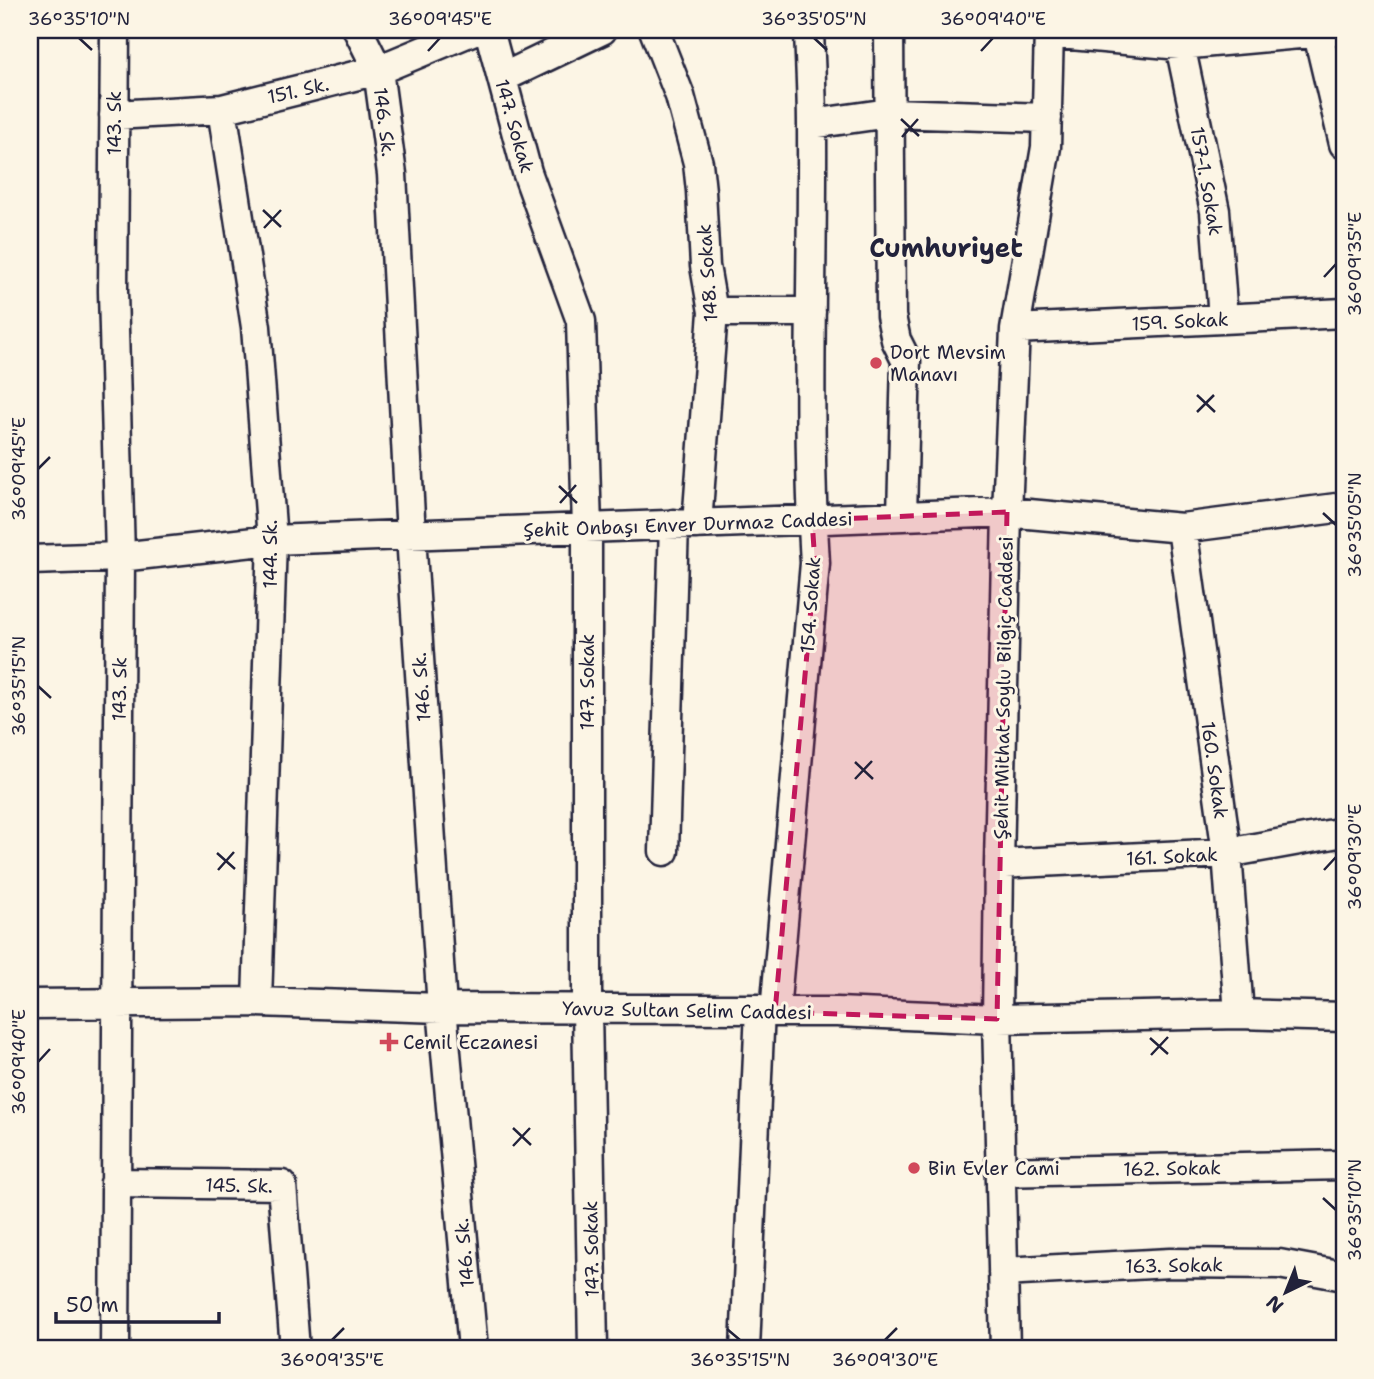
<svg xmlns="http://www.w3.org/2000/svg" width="1374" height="1379" font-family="'Shantell Sans',sans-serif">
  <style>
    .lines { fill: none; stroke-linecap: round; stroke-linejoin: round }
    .minor-casing { stroke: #22223b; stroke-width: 33 }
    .minor { stroke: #fcf5e5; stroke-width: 28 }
    .marked { fill: #c2185b; fill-opacity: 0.2; stroke: #c2185b; stroke-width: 5; stroke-dasharray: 14 9; stroke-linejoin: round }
    .ticks { fill: none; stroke: #22223b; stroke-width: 2.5 }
    .poi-dot { fill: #d1495b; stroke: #fcf5e5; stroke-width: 2.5 }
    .labels { text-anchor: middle; stroke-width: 6; stroke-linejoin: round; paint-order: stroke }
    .street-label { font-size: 19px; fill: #22223b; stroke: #fcf5e5 }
    .poi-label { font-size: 19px; fill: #22223b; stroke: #fcf5e5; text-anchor: start }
    .district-label { font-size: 26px; font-weight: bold; fill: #22223b; stroke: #fcf5e5 }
    .neatline { fill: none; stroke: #22223b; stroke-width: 2.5 }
    .ticks-label { font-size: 18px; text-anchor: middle; fill: #22223b }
  </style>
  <rect width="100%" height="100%" fill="#fcf5e5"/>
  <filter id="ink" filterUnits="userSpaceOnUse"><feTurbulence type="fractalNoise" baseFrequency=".0143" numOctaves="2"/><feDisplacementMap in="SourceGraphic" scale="14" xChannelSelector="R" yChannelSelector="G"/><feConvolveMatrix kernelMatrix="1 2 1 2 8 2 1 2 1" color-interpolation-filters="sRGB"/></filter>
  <g filter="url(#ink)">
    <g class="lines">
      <defs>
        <path id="minor" d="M358,30l20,40 14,104 19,362 31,472 31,341
          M489,30l38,142 54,149 6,208v479l6,341
          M654,30l26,66 18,67 3,28 4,75 8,46 -16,212
          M889,30l2,286 5,24 10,20 -4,155
          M1317,30l27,114
          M1049,33l131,12 164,-15
          M1180,45l35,166 8,108
          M502,78l100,-48
          M222,109l34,218 16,213 -15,462
          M114,115l108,-6 156,-39 96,-40
          M812,124l77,-11 158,5
          M713,312h98
          M1015,329l329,-16
          M1182,528l45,325 12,161
          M30,560l90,-3 152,-17 735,-28 175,16 162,-21
          M664,851l10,-327
          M999,864l228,-11 117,-21
          M30,1004l227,-2 185,6 318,1 15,3h62l160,7 242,-5 105,3
          M775,1012l40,-449c-9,-146 -2,-292 -3,-437 0,-32 -2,-64 -3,-96
          M1000,1172l344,-7
          M115,1183l167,2 13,164
          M1003,1272l167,-9 109,1 65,12
          M115,1349l5,-792 -7,-266 2,-261
          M745,1349l15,-340
          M1005,1349l-8,-330 2,-155 8,-352 8,-183 31,-182 3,-117"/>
      </defs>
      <!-- minor casing -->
      <use href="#minor" class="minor-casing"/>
      <!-- minor -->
      <use href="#minor" class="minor"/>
    </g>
  </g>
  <!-- marked area -->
  <path class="marked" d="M1007,512l-10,507 -222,-7 40,-449 -3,-43z"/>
  <!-- ticks -->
  <path class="ticks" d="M79,38l13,12M814,38l13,12M428,51l12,-13M981,51l12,-13M901,119l18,17M902,137l16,-18M263,210l18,17M264,228l17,-18M1324,277l12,-13M1197,395l18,17M1197,412l17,-17M38,469l12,-12M559,486l18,17M560,503l16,-18M1323,513l13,12M38,686l13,12M855,762l18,17M855,779l17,-18M217,853l18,16M218,870l16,-18M1324,870l12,-13M1150,1038l18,16M1151,1055l17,-18M38,1062l12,-13M513,1128l18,17M513,1146l17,-18M1323,1198l13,12M727,1329l13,11M332,1340l12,-12M885,1340l12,-12"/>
  <!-- markers -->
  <g class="poi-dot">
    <circle cx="876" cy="363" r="7"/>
    <path d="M385.5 1031.5h7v7h7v7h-7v7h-7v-7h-7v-7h7z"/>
    <circle cx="914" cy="1168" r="7"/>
  </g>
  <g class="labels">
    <!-- street labels -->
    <g class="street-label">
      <text transform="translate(298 90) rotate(-13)" y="7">151. Sk.</text>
      <text transform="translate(385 122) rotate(83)" y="7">146. Sk.</text>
      <text transform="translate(114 123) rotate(-90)" y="7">143. Sk</text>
      <text transform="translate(515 126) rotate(74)" y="7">147. Sokak</text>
      <text transform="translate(1207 181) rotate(80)" y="7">157-1. Sokak</text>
      <text transform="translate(707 273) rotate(-94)" y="7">148. Sokak</text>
      <text transform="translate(1180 321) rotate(-3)" y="7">159. Sokak</text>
      <text transform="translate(688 524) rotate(-2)" y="7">Şehit Onbaşı Enver Durmaz Caddesi</text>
      <text transform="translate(270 554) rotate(-90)" y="7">144. Sk.</text>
      <text transform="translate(810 605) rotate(-86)" y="7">154. Sokak</text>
      <text transform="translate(587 682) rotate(-90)" y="7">147. Sokak</text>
      <text transform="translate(421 687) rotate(-94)" y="7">146. Sk.</text>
      <text transform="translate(1003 688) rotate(-89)" y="7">Şehit Mithat Soylu Bilgiç Caddesi</text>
      <text transform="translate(119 689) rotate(-89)" y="7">143. Sk</text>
      <text transform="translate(1215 770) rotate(82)" y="7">160. Sokak</text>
      <text transform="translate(1172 856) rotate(-3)" y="7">161. Sokak</text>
      <text transform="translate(687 1010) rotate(1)" y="7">Yavuz Sultan Selim Caddesi</text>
      <text transform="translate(1172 1168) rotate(-1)" y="7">162. Sokak</text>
      <text transform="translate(239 1185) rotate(1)" y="7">145. Sk.</text>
      <text transform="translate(591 1249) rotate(-91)" y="7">147. Sokak</text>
      <text transform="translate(464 1253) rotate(-95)" y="7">146. Sk.</text>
      <text transform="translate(1174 1265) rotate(-1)" y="7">163. Sokak</text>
    </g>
    <!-- poi labels -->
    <g class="poi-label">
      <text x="890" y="359">Dort Mevsim<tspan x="890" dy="22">Manavı</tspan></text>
      <text x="403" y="1049">Cemil Eczanesi</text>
      <text x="928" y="1175">Bin Evler Cami</text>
    </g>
    <!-- district labels -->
    <g class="district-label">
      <text x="946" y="257">Cumhuriyet</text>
    </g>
  </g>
  <!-- margin -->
  <rect width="1374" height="1379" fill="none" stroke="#fcf5e5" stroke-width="77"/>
  <!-- north arrow -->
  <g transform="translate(1286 1292) rotate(223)" stroke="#fcf5e5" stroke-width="5" paint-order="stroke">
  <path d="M0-5L12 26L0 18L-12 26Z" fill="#22223b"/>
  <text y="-10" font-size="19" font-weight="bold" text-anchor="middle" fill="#22223b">N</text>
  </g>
  <!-- scale -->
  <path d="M56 1312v10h163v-10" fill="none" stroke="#22223b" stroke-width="3.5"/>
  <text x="66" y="1312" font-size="21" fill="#22223b" stroke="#fcf5e5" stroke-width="5" paint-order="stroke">50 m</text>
  <rect x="38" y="38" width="1298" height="1302" class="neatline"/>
  <g class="ticks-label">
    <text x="79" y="25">36°35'10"N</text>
    <text x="440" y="25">36°09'45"E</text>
    <text x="814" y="25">36°35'05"N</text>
    <text x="993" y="25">36°09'40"E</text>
    <text transform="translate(1355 264) rotate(-90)" y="6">36°09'35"E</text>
    <text transform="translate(19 469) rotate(-90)" y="6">36°09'45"E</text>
    <text transform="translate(1355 525) rotate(-90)" y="6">36°35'05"N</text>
    <text transform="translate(19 686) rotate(-90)" y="6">36°35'15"N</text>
    <text transform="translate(1355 857) rotate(-90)" y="6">36°09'30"E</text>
    <text transform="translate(19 1062) rotate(-90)" y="6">36°09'40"E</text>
    <text transform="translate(1355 1210) rotate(-90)" y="6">36°35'10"N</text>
    <text x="332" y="1366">36°09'35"E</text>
    <text x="740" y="1366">36°35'15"N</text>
    <text x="885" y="1366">36°09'30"E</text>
  </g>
</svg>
